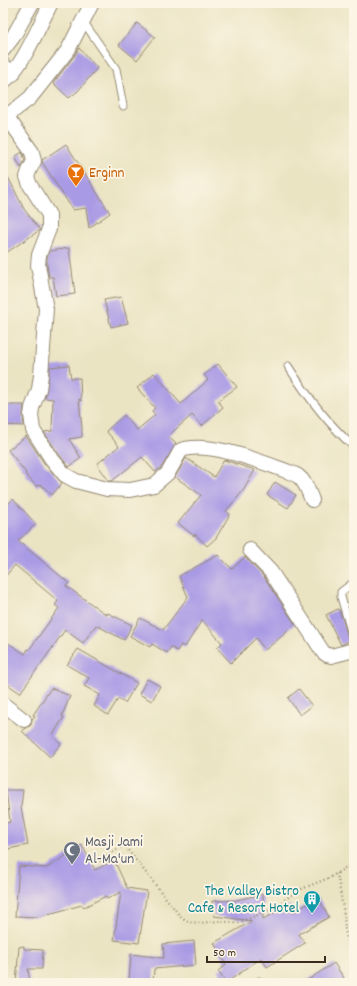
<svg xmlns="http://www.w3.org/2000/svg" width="357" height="986" font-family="Dekko,sans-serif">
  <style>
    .building { fill: #a99ae5 }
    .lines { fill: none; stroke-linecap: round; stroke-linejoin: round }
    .service-casing { stroke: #938770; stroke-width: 9 }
    .minor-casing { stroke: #938770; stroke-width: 16 }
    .path { stroke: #938770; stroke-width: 2.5; stroke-dasharray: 1 3; stroke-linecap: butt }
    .service { stroke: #fff; stroke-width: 7 }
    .minor { stroke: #fff; stroke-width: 14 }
    .labels { text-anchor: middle; stroke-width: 3.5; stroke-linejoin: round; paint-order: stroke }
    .food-label { font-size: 15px; fill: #c56008; stroke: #fcf5e5; text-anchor: start }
    .worship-label { font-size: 15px; fill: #5b616d; stroke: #fcf5e5; text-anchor: start }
    .culture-label { font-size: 15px; fill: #0d838f; stroke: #fcf5e5; text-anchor: end }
  </style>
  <rect width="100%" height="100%" fill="#fcf5e5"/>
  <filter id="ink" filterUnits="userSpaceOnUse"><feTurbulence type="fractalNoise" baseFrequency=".025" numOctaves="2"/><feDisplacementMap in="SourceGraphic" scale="8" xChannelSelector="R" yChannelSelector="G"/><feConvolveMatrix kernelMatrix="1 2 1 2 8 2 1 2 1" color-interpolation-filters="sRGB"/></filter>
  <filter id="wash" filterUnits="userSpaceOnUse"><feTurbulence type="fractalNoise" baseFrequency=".012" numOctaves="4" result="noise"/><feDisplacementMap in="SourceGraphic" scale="16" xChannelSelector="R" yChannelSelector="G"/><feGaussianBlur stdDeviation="0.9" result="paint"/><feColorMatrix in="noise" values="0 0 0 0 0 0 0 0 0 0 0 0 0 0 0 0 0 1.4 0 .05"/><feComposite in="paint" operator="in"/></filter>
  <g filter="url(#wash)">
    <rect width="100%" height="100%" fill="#ebe4c3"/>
    <g id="blocks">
      <!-- building -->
      <path class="building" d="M137,23l18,14 -18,23 -18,-15z
        M79,48l18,20 -19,23 -9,7 -16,-15 22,-28z
        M66,144l44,69 -21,15 -3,-20 -13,2 -31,-48v-2z
        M22,152l3,8 -4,8 -6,-11z
        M3,167l21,42 16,21 -37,25z
        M69,248l6,46 -19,2 -3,-19h-4l-2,-12v-8l3,-6z
        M121,297l7,26 -17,4 -7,-27z
        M218,364l19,23 -19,14 5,6 -21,19 -10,-11 -24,21 8,8 -15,24 -6,4 -13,-15 -30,24h-3l-12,-17 22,-18 -13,-15 18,-16 13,15 18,-15 -3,-4 3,-3 -18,-20 17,-15 27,31 27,-24 -4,-5z
        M69,365l2,13h9l1,23 -2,-2 3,29v9l-13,2 12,19 -12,9 -11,-14 -14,-21 8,-1 1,-32 -8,-1 5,-31z
        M5,405h19l-1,11 1,10 -20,-1z
        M26,436l18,27 18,20 -10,12 -12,-11 -3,3 -12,-13 1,-1 -18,-23z
        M186,458l28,19 10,-17 31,10 -12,21 -17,20 4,3 -14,24 -9,8 -12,-12 -1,2 -16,-13 23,-28 -26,-18z
        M275,482l21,13 -8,13 -21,-13z
        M13,499l23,25 -18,17 51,42 -3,3 41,29 1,-2 24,12 -8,15 -28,-15 -13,18 -18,-13 -45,63 -17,-12v-30l5,-8 17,11 3,-5 1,1 30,-42 -4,-3 3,-4 -43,-36 -12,14v-70z
        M218,555l14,14 13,-12 19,20 31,47 -9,7 1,1 -22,18 -9,-12 -25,25 -14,-15 5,-5 -20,-23 -17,27 -4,-2 -4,6 -6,-4 -4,6 -15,-9 -2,3 -20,-11 10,-18 23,12 25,-33 -9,-21z
        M338,609l4,8 7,24 -8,4 -15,-30z
        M78,649l59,34 -12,20 -7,-4 -10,16 -14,-9 6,-11 -16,-9 5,-8 -22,-13z
        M147,679l13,7 -8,15 -13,-7z
        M51,688l19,8 -8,20 2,1 -12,19 9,8 -11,13 -28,-26 9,-6 1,-6 3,-3 -2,-1z
        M299,689l13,17 -12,9 -12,-17z
        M6,790h17l-2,17 7,38 -25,5v-26l7,-2z
        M82,845l13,25 19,-10 13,28 20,3 -8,52 -25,-3 7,-48 -14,7 -1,-3 -22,11 -2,-2 -45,12 -22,-1 4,-50 28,2z
        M263,894v25l27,-14 3,7 25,-14 11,19 -30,17 6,9 -38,24 -6,-9 -35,25 -8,-12 8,-6 -12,-22 38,-22 -38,-5 -2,-15 24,-1z
        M194,941l2,24 -42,4 -1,14 -24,-3 2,-26 33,4 -1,-14z
        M24,946v3l19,1 -1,19h-14l2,14h-14l3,-36z
        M334,963l13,20h-44z"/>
    </g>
  </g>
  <g filter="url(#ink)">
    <use href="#blocks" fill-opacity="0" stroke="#938770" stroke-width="1"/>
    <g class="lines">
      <defs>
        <path id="service" d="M83,21l33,48 7,37
          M288,366c19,30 40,58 66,81
          M354,582l-13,10v5l13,44
          M258,983l1,-2"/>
        <path id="minor" d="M3,50l10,-13 19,-34
          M3,65l10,9
          M3,82c19,-13 37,-58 48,-79
          M7,117l25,35 2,9 -5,10 -2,6 3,8 19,30v14l-10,26 -1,10 8,44 -5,66 -2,14 -7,19 -1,7 2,15 18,28 14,17 11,6 31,8 23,1 24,-5 14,-12 13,-23c26,-9 75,10 100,19 5,2 12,4 17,7 8,6 10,15 14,24
          M3,119l27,-21 38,-48 24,-47
          M250,550l21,22 52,80 4,3 4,1 23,-6
          M3,704l21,16"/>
      </defs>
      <!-- service casing -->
      <use href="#service" class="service-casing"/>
      <!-- minor casing -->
      <use href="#minor" class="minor-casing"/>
      <!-- path -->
      <path class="path" d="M96,863l28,-18 56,71 9,6 11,1 18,-2 21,2 32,-14 28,-19 32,-13 23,-15
        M337,873l7,41 1,17 9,34"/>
      <!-- service -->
      <use href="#service" class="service"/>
      <!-- minor -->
      <use href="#minor" class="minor"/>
    </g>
  </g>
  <!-- icons -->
  <defs>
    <symbol id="bar-pin" viewBox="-11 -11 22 30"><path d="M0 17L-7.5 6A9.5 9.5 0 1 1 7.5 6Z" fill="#e8710a" stroke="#fcf5e5"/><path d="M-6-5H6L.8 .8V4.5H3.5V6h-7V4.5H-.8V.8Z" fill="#fff"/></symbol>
    <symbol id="mosque-pin" viewBox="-11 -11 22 30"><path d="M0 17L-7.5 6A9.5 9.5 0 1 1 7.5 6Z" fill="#6b7280" stroke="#fcf5e5"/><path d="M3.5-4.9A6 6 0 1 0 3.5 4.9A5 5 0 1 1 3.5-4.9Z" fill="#fff"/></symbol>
    <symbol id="building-pin" viewBox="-11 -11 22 30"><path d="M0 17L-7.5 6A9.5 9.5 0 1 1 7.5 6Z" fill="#0f9aa8" stroke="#fcf5e5"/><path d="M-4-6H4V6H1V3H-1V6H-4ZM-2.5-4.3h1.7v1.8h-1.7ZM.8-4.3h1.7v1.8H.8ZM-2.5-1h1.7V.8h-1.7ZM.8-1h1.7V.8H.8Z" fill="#fff"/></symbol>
  </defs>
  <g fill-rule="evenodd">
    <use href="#bar-pin" x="66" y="162" width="20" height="27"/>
    <use href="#mosque-pin" x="62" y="840" width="20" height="27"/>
    <use href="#building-pin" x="302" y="889" width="20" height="27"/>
  </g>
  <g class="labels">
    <!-- food labels -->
    <g class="food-label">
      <text x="89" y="177">Erginn</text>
    </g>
    <!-- worship labels -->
    <g class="worship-label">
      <text x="85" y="846">Masji Jami<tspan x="85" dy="17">Al-Ma'un</tspan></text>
    </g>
    <!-- culture labels -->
    <g class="culture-label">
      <text x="299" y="895">The Valley Bistro<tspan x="299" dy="17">Cafe &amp; Resort Hotel</tspan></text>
    </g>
  </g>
  <!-- margin -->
  <rect width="357" height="986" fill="none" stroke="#fcf5e5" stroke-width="16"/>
  <!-- scale -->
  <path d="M207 956v6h118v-6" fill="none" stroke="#3b2a1e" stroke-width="2"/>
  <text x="213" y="956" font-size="12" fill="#3b2a1e" stroke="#fcf5e5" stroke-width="3" paint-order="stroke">50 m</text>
</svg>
